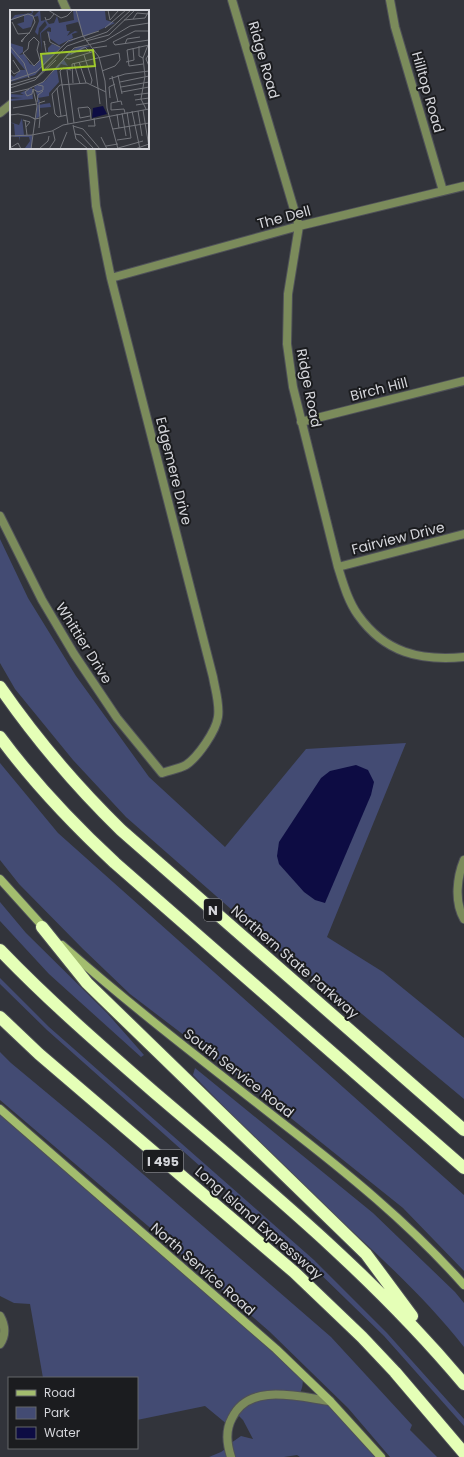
<svg xmlns="http://www.w3.org/2000/svg" width="464" height="1457" font-family="Poppins,sans-serif">
  <style>
    .green { fill: #434b73 }
    .water { fill: #0d0c43 }
    .lines { fill: none; stroke-linecap: round; stroke-linejoin: round }
    .street-casing { stroke: #4f5158; stroke-width: 10 }
    .secondary-casing { stroke: #4f5158; stroke-width: 10 }
    .highway-casing { stroke: #4f5158; stroke-width: 14 }
    .street { stroke: #7b8b5b; stroke-width: 8 }
    .secondary { stroke: #a3bd6e; stroke-width: 8 }
    .highway { stroke: #e5ffb7; stroke-width: 12 }
    .labels { text-anchor: middle; stroke-width: 4; stroke-linejoin: round; paint-order: stroke }
    .shield { fill: #1b1c1f; stroke: #9d9ea3; stroke-width: 1 }
    .shield-label { font-size: 13px; font-weight: bold; fill: #d5d6db }
    .street-label { font-size: 14px; fill: #d5d6db; stroke: #1b1c1f }
    .inset-road { fill: none; stroke: #73757b; stroke-width: 1 }
    .view { fill: #a0c92b; fill-opacity: 0.15; stroke: #a0c92b; stroke-width: 2 }
    .inset-edge { fill: none; stroke: #d5d6db; stroke-width: 2 }
  </style>
  <rect width="100%" height="100%" fill="#32343b"/>
  <!-- green -->
  <path class="green" d="M0,539l28,59 48,78 73,101 76,70 81,-98 100,-6 -79,194 56,35 81,66v61l-102,-85 -81,-61 -155,-136 -53,-57 -58,-71 -15,-26z
    M0,763l58,70 406,362v76l-61,-63 -151,-121 -122,-93 -47,-45 -64,-65 -19,-24z
    M0,902l26,31 81,80 37,42 -3,2 -92,-83 -49,-53z
    M0,978l49,49 265,233 73,73 77,86v7l-80,-90 -73,-71 -264,-235 -47,-46z
    M0,1052l11,11 95,79 225,195 81,88 -2,5 27,27h-47l-42,-49 -78,-76 -75,-66 -195,-166z
    M195,1068l178,145 82,79 9,11v44c-44,-56 -98,-103 -150,-151 -41,-39 -81,-80 -121,-121z
    M0,1109l303,265c0,9 0,15 -5,23l32,4 51,56h-81l-3,-2 -13,2h-75l12,-5 7,-5 3,-4 10,-7 12,3 -10,-19 -5,-5 -10,10 -23,-19 -68,14v-42h-94l-13,-74 -16,-1 -14,-7z"/>
  <!-- water -->
  <path class="water" d="M356,765l12,5 6,12 -3,13 -46,108 -10,-3 -11,-8 -25,-28 -2,-8 2,-14 42,-64 9,-7z"/>
  <g class="lines">
    <defs>
      <path id="street" d="M62,0l5,11
        M232,0l67,226 -11,68 -1,50 6,43 45,180c5,16 10,34 20,48 27,38 62,46 106,42
        M390,0l5,27 48,164
        M0,113l11,-9
        M111,278l188,-52 165,-40
        M301,422l163,-41
        M0,516l42,84 32,54 43,64 45,55c8,-3 17,-4 24,-8 12,-8 30,-34 32,-48 2,-13 -3,-28 -5,-40l-102,-399 -15,-72 -5,-58
        M338,567l126,-33
        M464,860c-7,17 -10,42 0,59
        M0,1316c5,9 6,19 0,28
        M231,1457c-4,-13 -6,-26 1,-39 17,-36 67,-21 98,-17"/>
      <path id="secondary" d="M0,879l46,51
        M62,945c70,62 145,119 219,177 65,50 128,101 183,163
        M0,1109l276,240 54,52 51,56"/>
      <path id="highway" d="M0,687c36,52 76,99 121,143l343,300
        M0,737c34,46 73,87 115,126l349,305
        M42,927l45,56 279,271 46,62
        M0,950c49,51 102,97 155,143 108,92 218,182 309,291
        M0,1017l39,37 255,218 68,65 33,35 69,81"/>
    </defs>
    <!-- street casing -->
    <use href="#street" class="street-casing"/>
    <!-- secondary casing -->
    <use href="#secondary" class="secondary-casing"/>
    <!-- highway casing -->
    <use href="#highway" class="highway-casing"/>
    <!-- street -->
    <use href="#street" class="street"/>
    <!-- secondary -->
    <use href="#secondary" class="secondary"/>
    <!-- highway -->
    <use href="#highway" class="highway"/>
  </g>
  <g class="labels">
    <!-- shield labels -->
    <g class="shield">
      <rect x="204" y="899" width="18" height="22" rx="3"/>
      <rect x="143" y="1150" width="40" height="22" rx="3"/>
    </g>
    <g class="shield-label">
      <text x="213" y="915">N</text>
      <text x="163" y="1166">I 495</text>
    </g>
    <!-- street labels -->
    <g class="street-label">
      <text transform="translate(264 60) rotate(74)" y="5">Ridge Road</text>
      <text transform="translate(428 92) rotate(74)" y="5">Hilltop Road</text>
      <text transform="translate(284 217) rotate(-15)" y="5">The Dell</text>
      <text transform="translate(309 388) rotate(79)" y="5">Ridge Road</text>
      <text transform="translate(379 389) rotate(-14)" y="5">Birch Hill</text>
      <text transform="translate(174 471) rotate(76)" y="5">Edgemere Drive</text>
      <text transform="translate(398 538) rotate(-14)" y="5">Fairview Drive</text>
      <text transform="translate(84 643) rotate(58)" y="5">Whittier Drive</text>
      <text transform="translate(295 962) rotate(41)" y="5">Northern State Parkway</text>
      <text transform="translate(239 1073) rotate(38)" y="5">South Service Road</text>
      <text transform="translate(259 1223) rotate(41)" y="5">Long Island Expressway</text>
      <text transform="translate(203 1269) rotate(41)" y="5">North Service Road</text>
    </g>
  </g>
  <!-- overview -->
  <g transform="translate(10 10)">
    <rect width="139" height="139" fill="#32343b"/>
    <path d="M21,0h3l-2,4 2,2 6,-6 1,11 5,-1 3,4 5,-1 3,-7 2,7 15,-3 -1,-10h35l-3,1 1,9 9,3 -31,14 -6,-15 -12,3 1,6h3l-3,5 8,-5 3,1 -6,2 1,4 -14,7 -10,-7 -2,-7 4,1v-4l-2,-1 -8,6 1,20 -2,-20 7,-8 -2,-4 -6,7 -1,7 -3,-3 4,-11 -1,-5 -4,1 -3,10 -8,2 -6,-5 7,-2v-7l-14,6 5,-6 17,-2zM72,26l-19,9 -28,30 -25,7 1,-7 3,2 6,-7h5l-15,-19v-8l13,4v5l-4,3 5,-1 6,10 5,2 5,-6 3,2 -1,-7 5,-1 -2,-2h3v-4l4,-4 8,3 13,-8zM80,36l-24,11 -2,3 4,6 -7,-2 -4,6 2,12 -10,11v3l-11,2 2,3 -2,4 12,-2 1,4 -12,1 1,8 -4,3 2,-21 -4,-11 12,-7 23,-28 9,-5zM22,78l1,11 -23,2v-2l13,-1 -13,-1v-3l14,1 -4,-2zM12,108l2,17h8v14l-7,-1 5,-7 -1,-4h-9l-1,4v-4h-7l3,-1 -1,-12 -4,-2 9,3z" fill="#434b73"/>
    <path d="M93,96l4,8 -15,4 1,-10z" fill="#0d0c43"/>
    <path class="inset-road" d="M38,0l13,8 6,-2 6,-6M66,0l7,26 16,21 6,24 2,27 11,41M98,0l2,10 9,-10M35,7l1,3 4,-1 4,-5M123,9l4,-6 11,1M0,10l18,-6 5,2 2,6 -5,10 -9,9 1,1 2,-4M114,10l21,-2 4,-7M2,12l6,12 12,-1M95,18l21,-18M139,21h-14l-22,11 2,3 34,-5M38,22l2,10 10,5M24,27l5,5 -2,8 3,10 -6,6 -11,-13 5,-4 1,-7zM76,31l23,-6 26,-25M115,34l2,-5 13,-2M35,35l-1,-4 2,11M0,36l14,17 5,15M129,36v10l4,2M83,38l14,-2M61,44l14,-7 6,6M139,44l-3,5 3,7M74,45l8,25 -1,4M56,48l3,1 26,-8M69,52l7,21M116,52l8,-2 -1,-12M64,53l6,21M85,54l5,40M133,54l-14,2 -2,-16 22,-5M0,59l4,5 6,-3 -7,-11M57,60l7,53M108,65l4,19M102,66l6,26M99,69l16,-5 24,-3M0,71l26,-9 32,-31 31,-10M110,72l29,-6M63,73l-1,-19 47,-11 1,7 -5,6 -13,5M0,75l27,-8 30,-31 40,-14 24,-22M111,77l28,-5M0,78l25,-8 21,-20M47,78l4,28M19,79l-4,3 2,4 5,-2 1,-5 5,3 5,-2v-4l-5,-1M112,82l27,-5M0,83l18,-4 15,-7 31,-34 31,-7 25,-15 19,-3M124,85l15,-2M100,88l-1,-11 6,-3M125,90l14,-2M27,92l1,-7 5,-4M112,95l-1,-4 -10,2v7l13,-1 1,4M126,95l13,-2M3,98l24,-4M136,99l-5,-10 4,-23 -2,-18 5,-13M133,100l6,37M122,101l8,38M128,101l4,25M112,103l4,23M107,104l2,14M0,105l8,-1 11,2 6,3 -2,-1M57,105l-9,2 -3,-3 -3,-20 8,-9 27,-2 19,9M80,106l-10,2 -2,-10 10,-1 2,2 1,10M25,109l5,-1 -1,-15 6,-2M13,110l7,2 -4,5M15,110l2,15M58,114l-8,-53 3,-3 8,2M63,115l3,14 12,10M63,116l10,3 17,20M78,116h7l-1,-8M29,118l1,-10 8,-5M103,119l36,-6M65,124l6,1 13,14M22,125l20,-4 11,-6 86,-16M0,126l22,-1M91,127l6,12M107,130l14,-2 -4,-26M96,136l12,-2M0,138l8,-5 3,6M108,138l25,-7M21,139l6,-43 -4,-17M29,139l9,-8 1,-5M39,139l6,-9 -2,-9M50,139l7,-17M125,139l14,-5"/>
    <path class="view" d="M83,40l2,16 -52,4 -2,-16z"/>
    <rect width="139" height="139" class="inset-edge"/>
  </g>
  <!-- legend -->
  <rect x="8" y="1377" width="130" height="72" fill="#1b1c1f" stroke="#65666a"/>
  <rect x="16" y="1390" width="20" height="6" fill="#a3bd6e" stroke="#65666a"/>
  <text x="44" y="1397" font-size="12" fill="#d5d6db">Road</text>
  <rect x="16" y="1407" width="20" height="12" fill="#434b73" stroke="#65666a"/>
  <text x="44" y="1417" font-size="12" fill="#d5d6db">Park</text>
  <rect x="16" y="1427" width="20" height="12" fill="#0d0c43" stroke="#65666a"/>
  <text x="44" y="1437" font-size="12" fill="#d5d6db">Water</text>
</svg>
